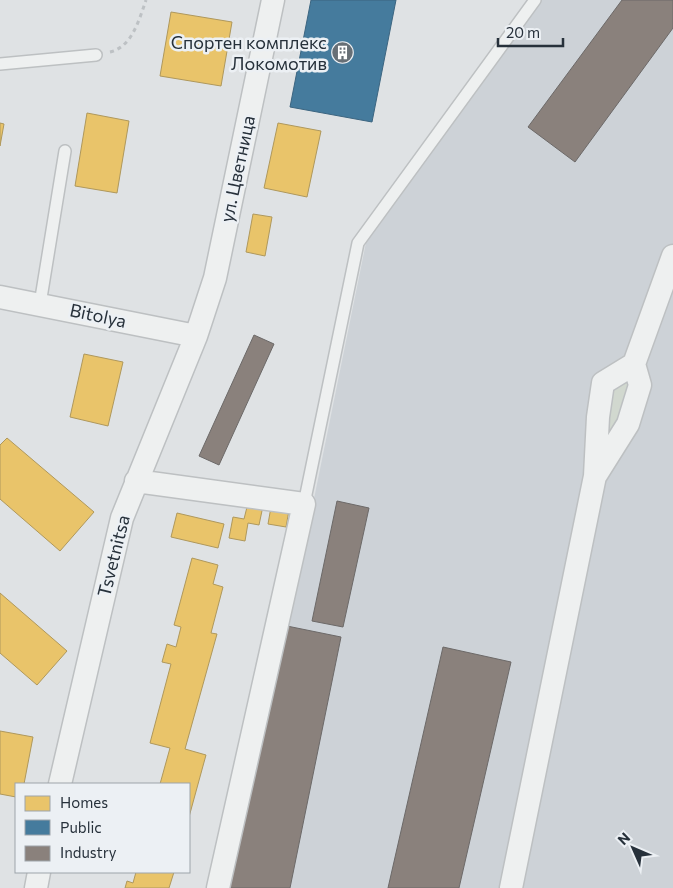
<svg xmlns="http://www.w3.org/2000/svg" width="673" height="888" font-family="Commissioner,sans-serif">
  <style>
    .built { fill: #cdd2d7 }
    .green { fill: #d1d8cf }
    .homes { fill: #e9c46a; stroke: #af985c }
    .public { fill: #457b9d; stroke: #3c6580 }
    .industry { fill: #8a817c; stroke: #6c6968 }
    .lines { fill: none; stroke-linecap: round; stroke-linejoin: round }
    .lane-casing { stroke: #bdc0c2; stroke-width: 14 }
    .street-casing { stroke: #bdc0c2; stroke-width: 25 }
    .path { stroke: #bdc1c4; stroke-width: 3; stroke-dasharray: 4 4; stroke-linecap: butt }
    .lane { stroke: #eef0f0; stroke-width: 11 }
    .street { stroke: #eef0f0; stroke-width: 22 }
    .labels { text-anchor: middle; stroke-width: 5; stroke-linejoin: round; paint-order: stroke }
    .poi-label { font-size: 18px; fill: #27313b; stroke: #ecf0f4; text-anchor: end }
    .street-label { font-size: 18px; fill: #27313b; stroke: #ecf0f4 }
  </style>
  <rect width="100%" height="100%" fill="#dfe2e4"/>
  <!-- built -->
  <path class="built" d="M538,0h135v888h-438l135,-665z"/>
  <!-- green -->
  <path class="green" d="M635,374l-8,46 -28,23 5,-53z"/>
  <!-- homes -->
  <path class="homes" d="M171,12l61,10 -11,64 -61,-10z
    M87,113l42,8 -12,72 -42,-7z
    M0,123l4,1 -4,22z
    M278,123l43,8 -14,66 -43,-9z
    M253,214l19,3 -7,39 -19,-4z
    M84,354l39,8 -15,64 -38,-9z
    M7,438l87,74 -34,39 -60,-52v-54z
    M248,503l15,3 -4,19 -11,-2 -3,18 -16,-3 4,-21 11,2z
    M271,507l18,3 -3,17 -18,-3z
    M177,513l47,11 -6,24 -47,-11z
    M192,558l26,7 -5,19 10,3 -12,46 6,1 -32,115 21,6 -17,62v-33h-29l10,-36 -20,-5 21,-79 -9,-2 5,-18 9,3 5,-20 -7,-2z
    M0,593l67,58 -30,34 -37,-32z
    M0,731l33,6 -9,47h-8v13l-16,-3z
    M136,872h38l-5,16h-44l2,-7 6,2z"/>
  <!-- public -->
  <path class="public" d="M311,0h85l-24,122 -82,-15z"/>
  <!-- industry -->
  <path class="industry" d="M622,0h51v28l-98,134 -47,-35z
    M254,335l20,9 -55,121 -20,-9z
    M337,501l32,7 -26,119 -31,-6z
    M282,625l59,12 -51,251h-62z
    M443,647l68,15 -52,226h-71z"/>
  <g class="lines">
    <defs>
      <path id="lane" d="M0,64l96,-9
        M40,304l25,-153
        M304,504l54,-261 177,-243"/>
      <path id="street" d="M0,297l196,39
        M596,475l32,-51 12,-39 -6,-21
        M136,481l168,23 -86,384
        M60,784l62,-266 74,-182 19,-58 58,-278
        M36,888l3,-16
        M511,888l84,-412 3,-59 5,-34 31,-19 39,-108"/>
    </defs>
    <!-- lane casing -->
    <use href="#lane" class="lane-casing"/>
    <!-- street casing -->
    <use href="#street" class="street-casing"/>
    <!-- path -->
    <path class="path" d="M110,52c22,-5 29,-32 36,-52"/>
    <!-- lane -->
    <use href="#lane" class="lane"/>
    <!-- street -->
    <use href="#street" class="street"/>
  </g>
  <!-- icons -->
  <defs>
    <symbol id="building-disc" viewBox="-11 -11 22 22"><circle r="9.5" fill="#676f76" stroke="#ecf0f4"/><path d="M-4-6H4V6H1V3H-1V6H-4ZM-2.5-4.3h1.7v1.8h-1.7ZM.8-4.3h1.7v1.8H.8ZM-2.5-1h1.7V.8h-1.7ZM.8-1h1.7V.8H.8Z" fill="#fff"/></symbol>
  </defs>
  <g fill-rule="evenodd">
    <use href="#building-disc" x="330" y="40" width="25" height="25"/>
  </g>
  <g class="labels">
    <!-- poi labels -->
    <g class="poi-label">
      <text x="327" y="49">Спортен комплекс<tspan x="327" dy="21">Локомотив</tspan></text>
    </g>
    <!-- street labels -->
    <g class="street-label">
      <text transform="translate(238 169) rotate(-78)" y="6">ул. Цветница</text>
      <text transform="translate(98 316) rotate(12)" y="6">Bitolya</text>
      <text transform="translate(114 556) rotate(-76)" y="6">Tsvetnitsa</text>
    </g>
  </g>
  <!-- legend -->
  <rect x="15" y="783" width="175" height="90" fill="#ecf0f4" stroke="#9da4aa"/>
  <rect x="25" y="796" width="25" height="15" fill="#e9c46a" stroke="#9da4aa"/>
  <text x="60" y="808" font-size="15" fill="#27313b">Homes</text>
  <rect x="25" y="820" width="25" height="15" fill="#457b9d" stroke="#9da4aa"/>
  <text x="60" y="833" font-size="15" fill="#27313b">Public</text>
  <rect x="25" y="846" width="25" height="15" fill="#8a817c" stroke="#9da4aa"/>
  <text x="60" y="858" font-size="15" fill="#27313b">Industry</text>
  <!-- north arrow -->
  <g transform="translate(633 848) rotate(315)" stroke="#ecf0f4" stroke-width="4" paint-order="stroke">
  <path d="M0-4L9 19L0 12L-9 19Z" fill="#27313b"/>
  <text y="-8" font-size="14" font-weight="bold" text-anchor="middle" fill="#27313b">N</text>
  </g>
  <!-- scale -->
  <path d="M498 38v8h65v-8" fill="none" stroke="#27313b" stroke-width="2.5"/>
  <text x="506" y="38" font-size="15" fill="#27313b" stroke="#ecf0f4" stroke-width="4" paint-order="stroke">20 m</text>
</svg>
